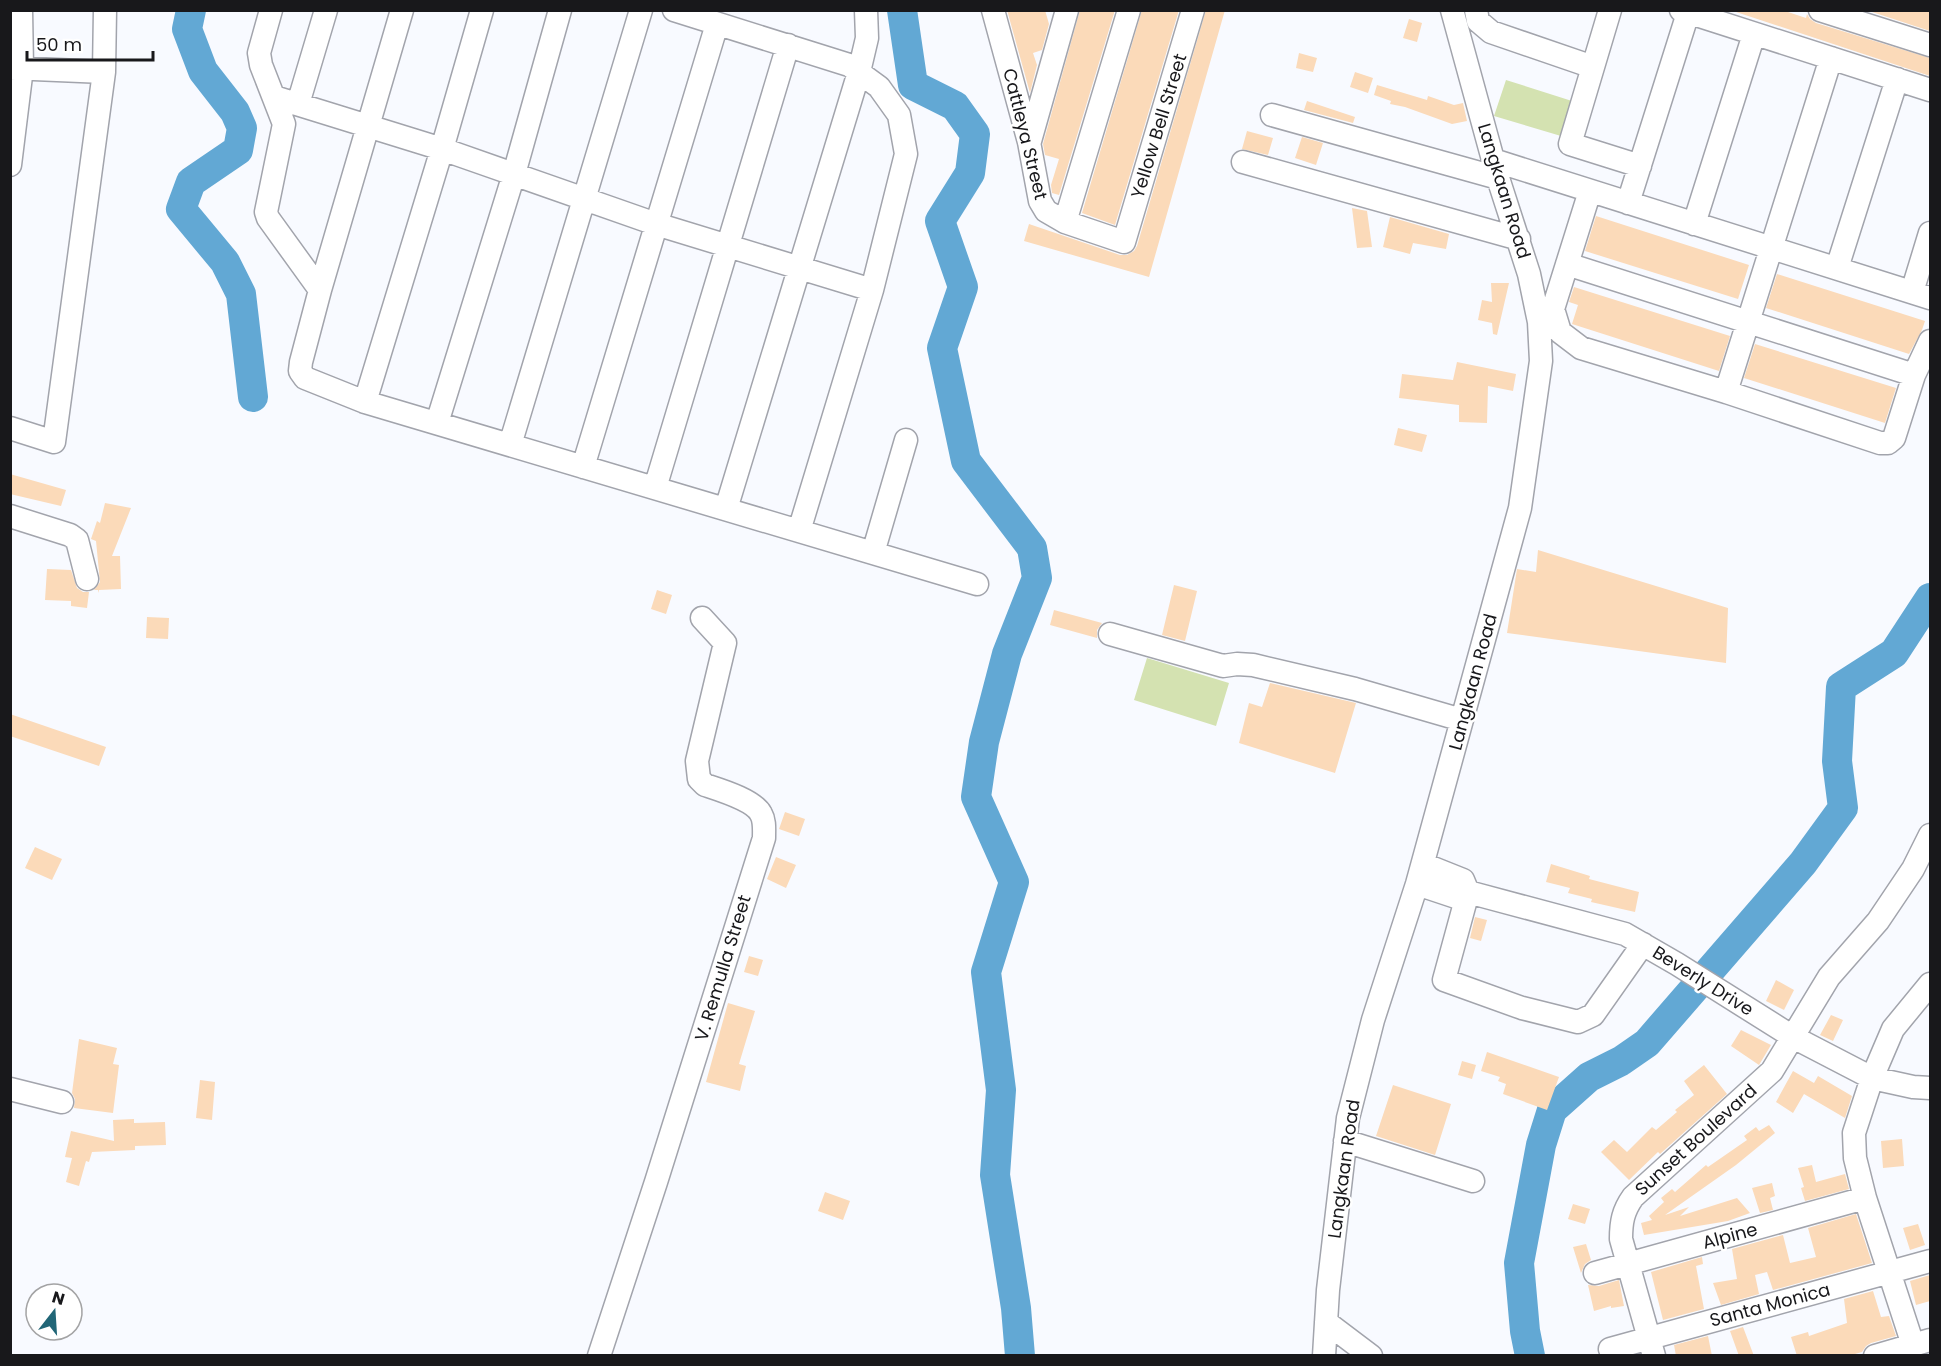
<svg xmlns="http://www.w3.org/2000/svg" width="1941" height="1366" font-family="Poppins,sans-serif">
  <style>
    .green { fill: #d4e2b1 }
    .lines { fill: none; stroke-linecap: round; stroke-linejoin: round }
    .river { stroke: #62a8d4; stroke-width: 30 }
    .building { fill: #fbdab9 }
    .minor-casing { stroke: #a2a4ac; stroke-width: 25 }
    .minor { stroke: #fff; stroke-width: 22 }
    .labels { text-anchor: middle; stroke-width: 5; stroke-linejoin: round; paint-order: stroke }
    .street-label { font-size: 18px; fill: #18181b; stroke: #fff }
  </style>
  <rect width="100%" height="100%" fill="#f8faff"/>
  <!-- green -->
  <path class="green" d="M1506,80l66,21 -11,35 -67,-20z
    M1147,658l82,25 -13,43 -82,-26z"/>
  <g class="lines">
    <!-- river -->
    <path class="river" d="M191,10l-4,19 16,42 32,41 7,16 -4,22 -47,32 -10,27 44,53 16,32 12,103
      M902,10l11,75 42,21 20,28 -5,39 -30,48 23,66 -21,61 24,113 66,87 5,30 -30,76 -23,88 -8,55 38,85 -28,90 15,118 -6,85 21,133 4,48
      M1530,1356l-5,-25 -6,-68 22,-118 11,-35 37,-33 32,-16 26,-18 156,-180 40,-55 -6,-47 4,-74 53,-34 36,-55"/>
  </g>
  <!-- building -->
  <path class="building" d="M1007,10h38l4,14 -7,26 -9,3 4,12 -7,28z
    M1080,10h35l-56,185 -7,-2 -1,-8 8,-26 -14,-4 -2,-11z
    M1142,10h37l-64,215 -33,-12z
    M1206,10h19l-76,267 -125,-36 5,-17 91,31h7l7,-4 3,-5z
    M1730,10h52l24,8 1,-4 3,5 6,4 114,35v18z
    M1866,10h64v21z
    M1409,19l13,4 -5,19 -14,-4z
    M1299,53l18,5 -4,14 -17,-4z
    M1355,72l18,6 -5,15 -18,-6z
    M1377,85l50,15 1,-4 26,9 9,-2 4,18 -15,3 -47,-17 -15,-3 1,-3 -17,-6z
    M1307,101l48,16 -2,6 -49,-13z
    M1247,131l26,7 -5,17 -26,-6z
    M1302,137l21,6 -7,22 -21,-7z
    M1352,208l15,3 5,36 -15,1z
    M1596,216l153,49 -11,34 -153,-48z
    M1390,217l59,17 -3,15 -33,-6 -3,11 -27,-7z
    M1777,274l148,47 -3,9 -13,24 -143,-46z
    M1491,283h18l-12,52 -4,-1 -1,-11 -14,-3 4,-20 10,2z
    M1574,287l156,49 -11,35 -147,-47 6,-19 -9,-3z
    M1755,344l141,44 -11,35 -141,-45z
    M1457,362l59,12 -3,17 -25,-5 -1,37 -28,-1v-17l-60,-7 3,-24 51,6z
    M1398,428l29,7 -5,17 -28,-7z
    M10,474l56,16 -5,16 -51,-12z
    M105,503l26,5 -19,48h8l1,33 -22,1 -1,3v-3h-4l6,-8 -4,-41 -5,-2 6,-18 3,2z
    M1538,550l190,58 -2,55 -219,-30 10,-64 19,3z
    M47,569l24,1 6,18 6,4h6l-2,16 -16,-2v-5l-26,-1z
    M1174,585l23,6 -12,50 -23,-6z
    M657,590l15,5 -6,19 -15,-5z
    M1054,610l48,13 -5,7v8l-47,-13z
    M147,617l22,1 -1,21 -22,-1z
    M1270,683l86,20 -21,70 -96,-30 10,-40 13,4z
    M10,714l96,33 -7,19 -89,-30z
    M785,812l20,7 -6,17 -20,-7z
    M35,847l27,12 -10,21 -27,-12z
    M776,857l20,8 -10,23 -19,-9z
    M1551,864l39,12 -1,3 50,13 -4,20 -44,-10 1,-3 -24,-6 2,-5 -24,-6z
    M1475,917l12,3 -6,21 -11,-3z
    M749,956l14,4 -5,16 -14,-4z
    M1776,980l18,10 -10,20 -18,-9z
    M728,1003l27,8 -16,53 7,2 -6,25 -34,-9z
    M1831,1015l12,5 -10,21 -13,-6z
    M1741,1030l30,15 -12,20 -28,-19z
    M79,1039l38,9 -4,16 6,1 -6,48 -39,-5 1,-9 -3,-6z
    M1487,1052l72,25 -12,33 -44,-16 3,-10 -8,-3 2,-4 -19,-6z
    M1462,1061l14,4 -4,14 -14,-4z
    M1704,1065l23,29 -67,60 -2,-2 -29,28 -28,-28 13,-12 13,12 25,-25 4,3 21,-18 -2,-2 19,-15 -10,-14z
    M1793,1071l21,12 4,-7 34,20 -7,22 -41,-24 -11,19 -17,-11z
    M200,1080l15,2 -3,38 -16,-2z
    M1393,1085l58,19 -16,51 -59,-19z
    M134,1119v4l31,-1 1,23 -31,1v4l-43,2 -3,10 -3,-1 -7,25 -13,-4 6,-24 -7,-1 6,-26 43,10 -1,-21z
    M1769,1125l6,8 -39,32 -71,50 24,-8 -9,9 57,-18 13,15 -22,8 -84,14 -3,-12 11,-3 -3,-4 15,-14 -3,-4 11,-9 3,3 31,-27 2,2 39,-27 -3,-4 12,-9 3,4z
    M1902,1139l2,27 -21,2 -2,-27z
    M1812,1165l4,17 29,-8 4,15 -44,12 -4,-13 3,-1 -6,-19z
    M1772,1183l3,13 -5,2 3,12 -13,3 -8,-25z
    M825,1192l25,9 -7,19 -25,-9z
    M1573,1204l17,5 -5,15 -17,-5z
    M1856,1214l16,49 -99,27 -6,-18 -12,3 4,19 -38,11 -8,-22 24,-4 -5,-30 51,-14 7,28 26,-6 -8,-29z
    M1918,1224l7,21 -15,5 -7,-22z
    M1586,1244l5,16 -6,4 -4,9 -8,-26z
    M1702,1257l1,7 -7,2 8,43 -41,11 -12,-48z
    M1930,1275v26l-14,4 -6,-24z
    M1619,1280l5,26 -13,2v-2l-17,5 -6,-26 11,1z
    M1873,1291l8,26 8,-1 7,20 -25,7 -5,3 -4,6 -14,4h-51l-6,-19 17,-5 1,4 38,-13 -3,-24z
    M1743,1327l11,29h-15l-9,-25z
    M1708,1336l4,20h-36l-2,-11z"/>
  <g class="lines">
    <defs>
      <path id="minor" d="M271,10l-12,43 2,12 23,59 -18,88 2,6 52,72
        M402,10l-82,280 -19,72 -1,9 5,7 60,24 612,182
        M674,10l175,55 30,22 20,28 7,39 -34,136 -73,241
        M993,10l36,132 11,59 6,10 19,11 59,20 69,-232
        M1476,10l2,11 13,11 102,35
        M1610,10l-40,134 70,22
        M1681,10l249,80
        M1820,10l110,35
        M10,68l94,4
        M274,97l168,52 214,75 216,66
        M298,104l28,-94
        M1272,115l226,63
        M1030,141l37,-131
        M1493,160l437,138
        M1243,162l276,77
        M10,165l12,-97 -1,-58
        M1590,191l-37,118 7,23 21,16 145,44 154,51h8l6,-5 20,-63 16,-34
        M1628,203l60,-190
        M1065,222l64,-212
        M1694,224l60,-190
        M1567,264l347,111
        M1837,268l60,-189
        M1912,292l18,-59
        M1726,392l105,-334
        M365,402l77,-253 40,-139
        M437,423l77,-249 46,-164
        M10,428l44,14 50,-370 1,-62
        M510,445l131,-435
        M583,467l134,-443
        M655,488l133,-443
        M726,509l133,-437 8,-34 -1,-28
        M10,516l60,19 7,5 10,39
        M873,553l33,-113
        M1110,634l113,32 14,-2 16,1 102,24 107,31
        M1423,864l40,16 5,12
        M1417,884l42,14 9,-6
        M1468,892l157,42 52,30 116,73 79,41 41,9 17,1
        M1468,892l-24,88 78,28 56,14 15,-7 50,-71
        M10,1089l52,13
        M1345,1141l128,40
        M1595,1273l270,-75
        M1326,1322l45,34
        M1913,1345l-48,-147 -10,-40 -1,-25 18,-55 21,-49 37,-45
        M1610,1349l320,-88
        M599,1356l57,-174 108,-344c0,-9 1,-17 -3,-24 -7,-14 -41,-24 -56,-29l-6,-6 -2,-18 28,-118 -23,-25
        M1324,1356l4,-66 20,-172 25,-98 44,-136 103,-376 21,-147 -2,-39 -10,-48 -31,-96 -46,-168
        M1654,1356l-33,-117c0,-17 2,-28 12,-42l139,-126 57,-94 49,-56 35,-52 17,-34
        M1875,1356l55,-16"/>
    </defs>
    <!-- minor casing -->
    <use href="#minor" class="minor-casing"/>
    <!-- minor -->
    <use href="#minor" class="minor"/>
  </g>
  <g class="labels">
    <!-- street labels -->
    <g class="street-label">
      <text transform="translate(1159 126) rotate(-73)" y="6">Yellow Bell Street</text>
      <text transform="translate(1025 134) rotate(76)" y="6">Cattleya Street</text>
      <text transform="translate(1504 191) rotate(73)" y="6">Langkaan Road</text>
      <text transform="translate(1473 682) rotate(-75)" y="6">Langkaan Road</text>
      <text transform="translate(723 968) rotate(-73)" y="6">V. Remulla Street</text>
      <text transform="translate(1703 981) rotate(32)" y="6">Beverly Drive</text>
      <text transform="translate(1696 1140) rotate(-42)" y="6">Sunset Boulevard</text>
      <text transform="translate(1344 1169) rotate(-82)" y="6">Langkaan Road</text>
      <text transform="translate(1730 1236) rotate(-15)" y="6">Alpine</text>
      <text transform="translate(1770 1305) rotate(-15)" y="6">Santa Monica</text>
    </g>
  </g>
  <!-- border -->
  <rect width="1941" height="1366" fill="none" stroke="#18181b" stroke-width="24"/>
  <!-- north arrow -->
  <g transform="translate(54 1312) rotate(17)"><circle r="28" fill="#ffffff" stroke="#a3a3a4" stroke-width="1.5"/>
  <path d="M0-4.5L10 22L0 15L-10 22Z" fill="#216677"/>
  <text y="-9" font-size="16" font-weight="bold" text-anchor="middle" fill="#18181b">N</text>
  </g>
  <!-- scale -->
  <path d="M27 51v9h126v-9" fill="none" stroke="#18181b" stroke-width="3"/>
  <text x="36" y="51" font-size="18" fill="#18181b" stroke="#ffffff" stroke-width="4.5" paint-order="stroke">50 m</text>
</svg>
